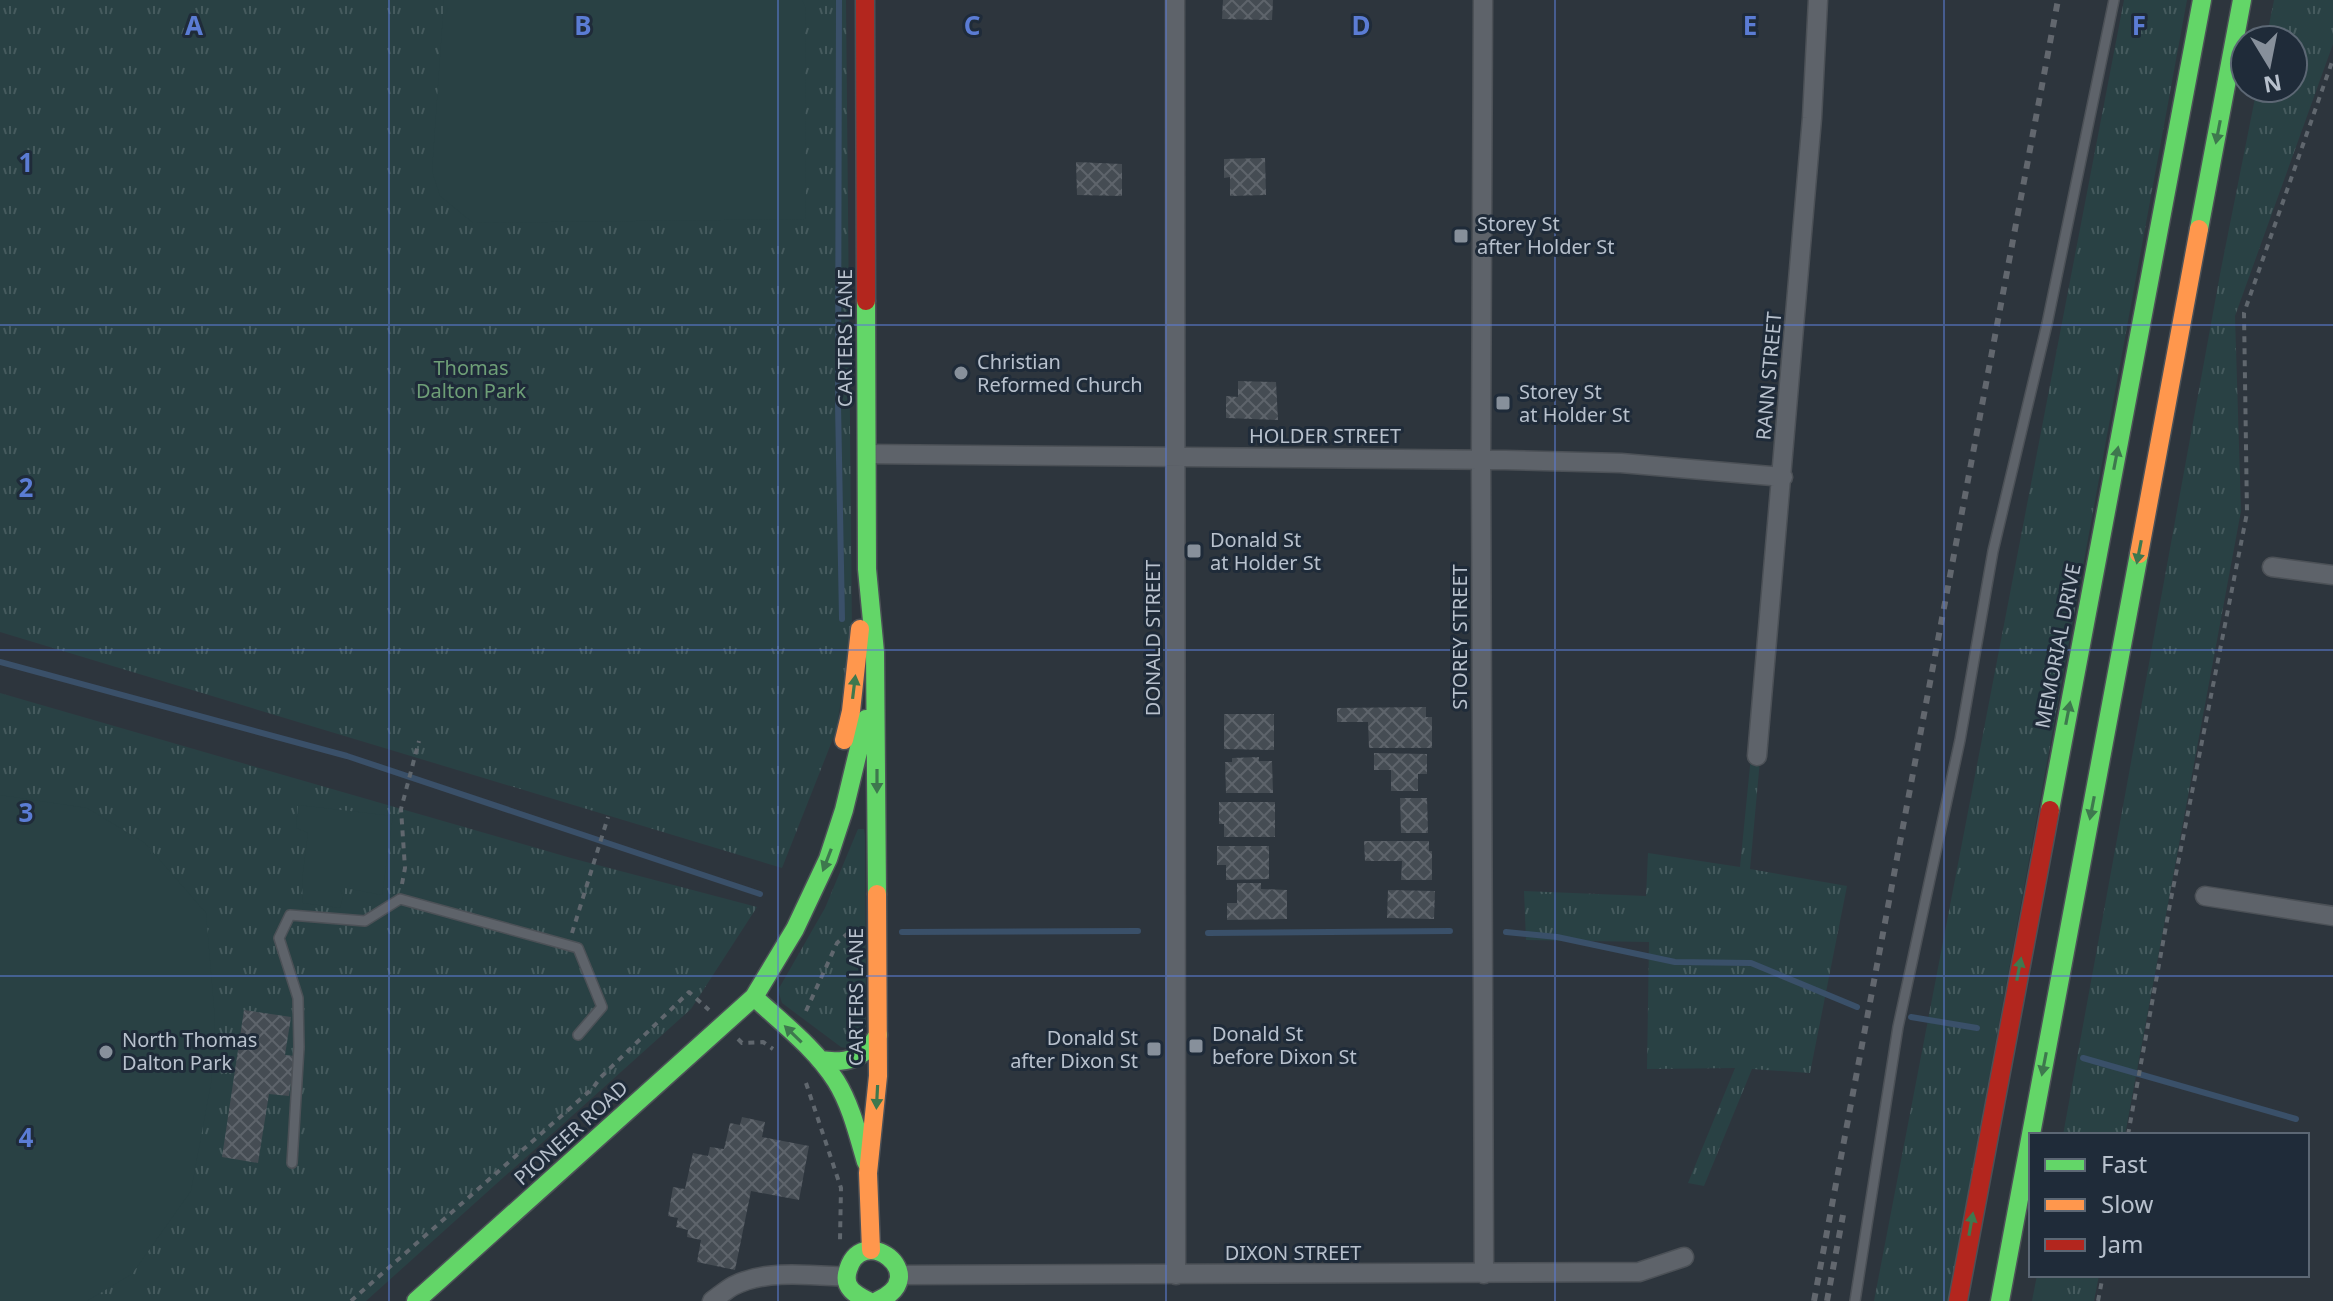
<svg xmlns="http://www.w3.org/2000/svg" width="2333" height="1301" font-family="'Noto Sans',sans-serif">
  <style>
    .grass { fill: url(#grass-tufts) }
    .garden { fill: #294144 }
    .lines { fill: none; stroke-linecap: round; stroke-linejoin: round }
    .stream { stroke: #3a5069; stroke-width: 6 }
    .building { fill: url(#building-cross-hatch) }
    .lane-casing { stroke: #4c5157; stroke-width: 12 }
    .street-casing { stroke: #4c5157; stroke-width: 21 }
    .fast-casing { stroke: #4c5157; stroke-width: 21 }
    .slow-casing { stroke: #4c5157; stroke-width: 21 }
    .jam-casing { stroke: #4c5157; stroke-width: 21 }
    .path { stroke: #60676e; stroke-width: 4; stroke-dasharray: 6 6; stroke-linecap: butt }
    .lane { stroke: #5e636a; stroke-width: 9 }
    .street { stroke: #5e636a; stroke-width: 18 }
    .fast { stroke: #63d668; stroke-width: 18 }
    .slow { stroke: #ff974d; stroke-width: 18 }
    .jam { stroke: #b3261e; stroke-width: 18 }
    .rail { stroke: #62676e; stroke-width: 6; stroke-dasharray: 8 8; stroke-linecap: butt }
    .oneway { fill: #3e784e }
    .grid { fill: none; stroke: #5b7cd4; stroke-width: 2; stroke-opacity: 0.55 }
    .poi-dot { fill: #87909b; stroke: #1f2b39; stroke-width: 3 }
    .labels { text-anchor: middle; stroke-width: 6; stroke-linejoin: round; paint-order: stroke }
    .poi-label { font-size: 20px; fill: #b8c1cd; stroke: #1f2b39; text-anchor: start }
    .street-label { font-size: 20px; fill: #b8c1cd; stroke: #1f2b39 }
    .park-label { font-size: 20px; fill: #6e9f77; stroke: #1f2b39 }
    .grid-label { font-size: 26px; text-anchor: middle; font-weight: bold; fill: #5b7cd4; stroke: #1f2b39; stroke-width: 6; stroke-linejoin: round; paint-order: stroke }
  </style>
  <defs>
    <pattern id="grass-tufts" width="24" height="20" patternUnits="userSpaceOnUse" patternTransform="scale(2)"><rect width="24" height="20" fill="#294144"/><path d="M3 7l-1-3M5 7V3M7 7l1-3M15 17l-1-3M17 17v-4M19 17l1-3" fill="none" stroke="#465b5e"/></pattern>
    <pattern id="building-cross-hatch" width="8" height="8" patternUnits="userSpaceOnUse" patternTransform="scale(2)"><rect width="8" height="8" fill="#454c53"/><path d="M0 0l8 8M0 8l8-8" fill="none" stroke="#5e646b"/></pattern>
  </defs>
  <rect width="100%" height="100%" fill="#2d353d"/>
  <!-- grass -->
  <path class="grass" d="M0,0h846l6,634 -16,97 -54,137 -782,-236z
    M2124,0h63l-239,1301h-74z
    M2274,0h59v44l-98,272 6,195 -116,624h-62l158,-866 36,-181h36v-48h-27z
    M0,693l571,165 186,49 -66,102 -325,292h-366z
    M1751,756l9,4 -10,109 97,17 -37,187 -58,-4 -48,117 -16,-3 47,-115 -88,1 2,-127 -123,-2 -2,-49 122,5 2,-43 92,14z
    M858,829h6l1,7 1,191 -6,11 -13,10 -6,-1 -59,-44 -4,-13 47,-82z
    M2037,1275h62l-5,26h-62z"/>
  <!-- garden -->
  <path class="garden" d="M444,0h358l3,6 1,213 -333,4 -33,-27 -8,-25z
    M0,795l87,13 58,35 61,70 9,107 -4,63 -20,108 -59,83 -45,27h-87z
    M298,805l95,11 -11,79 -37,-7 -5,20 -37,-5 -1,-23 6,-47 -12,-5z"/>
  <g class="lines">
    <!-- stream -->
    <path class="stream" d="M839,0l-1,404 4,215
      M0,662l347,94 413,138
      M902,932l236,-1
      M1506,932l51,5 118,25 76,1 106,44
      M1208,933l242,-2
      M1911,1017l66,11
      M2083,1058l213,61"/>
  </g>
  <!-- building -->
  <path class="building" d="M1223,0h50l-1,20 -50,-1z
    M1265,158l1,37 -36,1v-19l-6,1v-19z
    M1076,162l46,2v32l-45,-1z
    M1238,381l38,1 2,38 -52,-2v-22l12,1z
    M1426,707v10h6v31h-63l-1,-26h-31v-14z
    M1224,714h50v36l-50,-1z
    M1374,753l53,1v20h-9v17h-27v-21h-17z
    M1259,757v4h13l1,32h-47l-1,-31h7v-4z
    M1400,798h27l1,35h-27z
    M1219,802h56v35h-51v-13h-5z
    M1364,841h65v10h3v29h-31l1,-19h-37z
    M1217,846h52v33l-43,1v-15h-9z
    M1237,883h24v6l26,1v29l-60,1v-17h10z
    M1388,890l47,1 -1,28 -47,-1z
    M244,1010l47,7 -6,38 10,1 -6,40 -20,-2 -11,69 -36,-6z
    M742,1117l23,5 -3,15 47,9 -10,54 -48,-9 -16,79 -38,-8 4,-22 -14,-3 1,-7 -12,-3 2,-9 -10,-2 5,-29 12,2 8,-36 15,3 2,-9 14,2 6,-26 10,2z"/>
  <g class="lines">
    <defs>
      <path id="lane" d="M292,1163l7,-116 -1,-49 -19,-60 11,-23 75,6 35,-22 178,49 24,59 -24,28
        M1855,1301l43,-274 62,-287 33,-189 54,-227 67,-324"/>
      <path id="street" d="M1175,0l1,1275
        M1483,0l-2,460 3,814
        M867,454l638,6 116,3 162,14
        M2272,567l61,8
        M1757,756l55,-638 6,-118
        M2205,896l128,20
        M899,1275l740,-3 45,-15
        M712,1301c7,-5 14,-11 21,-15 33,-17 78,-11 114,-9"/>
      <path id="fast" d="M2199,229l43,-229
        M866,301l1,268 8,83 2,242
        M2050,810l152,-810
        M754,997c28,26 61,51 82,84 15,24 22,54 30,81
        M820,1060c27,4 44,-1 58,-25
        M416,1301l338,-304 41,-68 33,-70 16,-49 22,-91
        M868,1301c-11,-6 -24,-12 -21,-27 12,-56 89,2 30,27
        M2000,1301l139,-747"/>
      <path id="slow" d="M2139,554l60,-325
        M844,740l7,-29 9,-82
        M871,1250l-3,-77 10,-97 -1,-182"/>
      <path id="jam" d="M865,0l1,301
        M1958,1301l92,-491"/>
    </defs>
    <!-- lane casing -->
    <use href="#lane" class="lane-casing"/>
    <!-- street casing -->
    <use href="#street" class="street-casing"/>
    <!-- fast casing -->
    <use href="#fast" class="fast-casing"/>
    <!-- slow casing -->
    <use href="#slow" class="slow-casing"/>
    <!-- jam casing -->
    <use href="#jam" class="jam-casing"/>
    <!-- path -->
    <path class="path" d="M402,884l3,-16 -4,-59 18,-68
      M572,933l36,-116
      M806,1011l31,-68 10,-9 10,-1
      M738,1039l4,4 21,-1 10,7
      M806,1083l35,105 -1,52
      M2128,1135l42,-231 77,-391 -3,-200 89,-254
      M351,1301l242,-213 7,-10 89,-86 20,18
      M2098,1301l5,-26"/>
    <!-- lane -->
    <use href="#lane" class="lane"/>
    <!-- street -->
    <use href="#street" class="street"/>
    <!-- fast -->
    <use href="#fast" class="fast"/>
    <!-- slow -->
    <use href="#slow" class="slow"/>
    <!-- jam -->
    <use href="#jam" class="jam"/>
    <!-- rail -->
    <path class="rail" d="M1814,1301l244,-1301
      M1827,1301l16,-86"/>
  </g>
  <!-- one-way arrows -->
  <defs><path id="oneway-solid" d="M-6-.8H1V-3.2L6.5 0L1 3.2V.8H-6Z" transform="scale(2)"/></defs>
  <g class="oneway">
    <use href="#oneway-solid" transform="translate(2218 132) rotate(101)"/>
    <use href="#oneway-solid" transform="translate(2116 458) rotate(-79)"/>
    <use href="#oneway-solid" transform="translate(2139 552) rotate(101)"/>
    <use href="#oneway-solid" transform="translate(854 687) rotate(-83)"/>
    <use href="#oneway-solid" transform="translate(2068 713) rotate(-79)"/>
    <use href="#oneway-solid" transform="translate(877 781) rotate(90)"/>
    <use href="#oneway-solid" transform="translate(2092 808) rotate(101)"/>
    <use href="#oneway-solid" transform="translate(827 860) rotate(111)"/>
    <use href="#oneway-solid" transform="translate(2019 969) rotate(-79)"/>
    <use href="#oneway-solid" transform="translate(793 1034) rotate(-136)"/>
    <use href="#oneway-solid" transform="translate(2044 1064) rotate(101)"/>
    <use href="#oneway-solid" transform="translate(877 1097) rotate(93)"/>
    <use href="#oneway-solid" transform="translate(1971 1224) rotate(-80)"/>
  </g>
  <!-- grid -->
  <path class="grid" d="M389,0v1301M778,0v1301M1166,0v1301M1555,0v1301M1944,0v1301M0,325h2333M0,650h2333M0,976h2333"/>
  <!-- markers -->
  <g class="poi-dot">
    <rect x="1453" y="228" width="16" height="16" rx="4"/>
    <circle cx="961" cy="373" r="8"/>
    <rect x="1495" y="395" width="16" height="16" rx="4"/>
    <rect x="1186" y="543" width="16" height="16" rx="4"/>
    <rect x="1188" y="1038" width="16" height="16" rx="4"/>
    <rect x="1146" y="1041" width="16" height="16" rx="4"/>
    <circle cx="106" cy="1052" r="8"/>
  </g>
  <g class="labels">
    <!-- poi labels -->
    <g class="poi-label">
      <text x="1477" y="231">Storey St<tspan x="1477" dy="23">after Holder St</tspan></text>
      <text x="977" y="369">Christian<tspan x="977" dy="23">Reformed Church</tspan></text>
      <text x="1519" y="399">Storey St<tspan x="1519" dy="23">at Holder St</tspan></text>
      <text x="1210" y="547">Donald St<tspan x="1210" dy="23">at Holder St</tspan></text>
      <text x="1212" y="1041">Donald St<tspan x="1212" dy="23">before Dixon St</tspan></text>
      <text x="1138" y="1045" text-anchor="end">Donald St<tspan x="1138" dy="23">after Dixon St</tspan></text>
      <text x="122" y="1047">North Thomas<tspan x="122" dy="23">Dalton Park</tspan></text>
    </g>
    <!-- street labels -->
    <g class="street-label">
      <text transform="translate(845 338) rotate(-90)" y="7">CARTERS LANE</text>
      <text transform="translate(1769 376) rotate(-85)" y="7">RANN STREET</text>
      <text x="1325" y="443">HOLDER STREET</text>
      <text transform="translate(1460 637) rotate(-90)" y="7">STOREY STREET</text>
      <text transform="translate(1153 638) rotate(-90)" y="7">DONALD STREET</text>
      <text transform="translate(2058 646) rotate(-79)" y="7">MEMORIAL DRIVE</text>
      <text transform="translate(856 997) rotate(-90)" y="7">CARTERS LANE</text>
      <text transform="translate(571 1133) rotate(-42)" y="7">PIONEER ROAD</text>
      <text x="1293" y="1260">DIXON STREET</text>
    </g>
    <!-- park labels -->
    <g class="park-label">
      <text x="471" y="375">Thomas<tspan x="471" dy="23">Dalton Park</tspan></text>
    </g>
  </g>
  <g class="grid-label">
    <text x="194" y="35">A</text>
    <text x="583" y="35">B</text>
    <text x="972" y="35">C</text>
    <text x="1361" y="35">D</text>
    <text x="1750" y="35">E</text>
    <text x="2139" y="35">F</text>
    <text x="26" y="172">1</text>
    <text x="26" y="497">2</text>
    <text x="26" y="822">3</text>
    <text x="26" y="1147">4</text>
  </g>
  <!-- legend -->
  <rect x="2029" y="1133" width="280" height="144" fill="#1f2b39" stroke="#5c6774" stroke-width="2"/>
  <rect x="2045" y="1159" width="40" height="12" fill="#63d668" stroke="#5c6774" stroke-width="2"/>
  <text x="2101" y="1173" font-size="24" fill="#b8c1cd">Fast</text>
  <rect x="2045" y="1199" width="40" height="12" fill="#ff974d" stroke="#5c6774" stroke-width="2"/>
  <text x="2101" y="1213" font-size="24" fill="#b8c1cd">Slow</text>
  <rect x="2045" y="1239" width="40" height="12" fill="#b3261e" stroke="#5c6774" stroke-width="2"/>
  <text x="2101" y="1253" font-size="24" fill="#b8c1cd">Jam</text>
  <!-- north arrow -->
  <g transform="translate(2269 64) rotate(170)"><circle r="38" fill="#1f2b39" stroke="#5c6774" stroke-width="2"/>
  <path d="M0-6L14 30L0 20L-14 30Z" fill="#87909b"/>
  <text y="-12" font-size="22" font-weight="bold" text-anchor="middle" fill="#b8c1cd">N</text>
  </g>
</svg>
